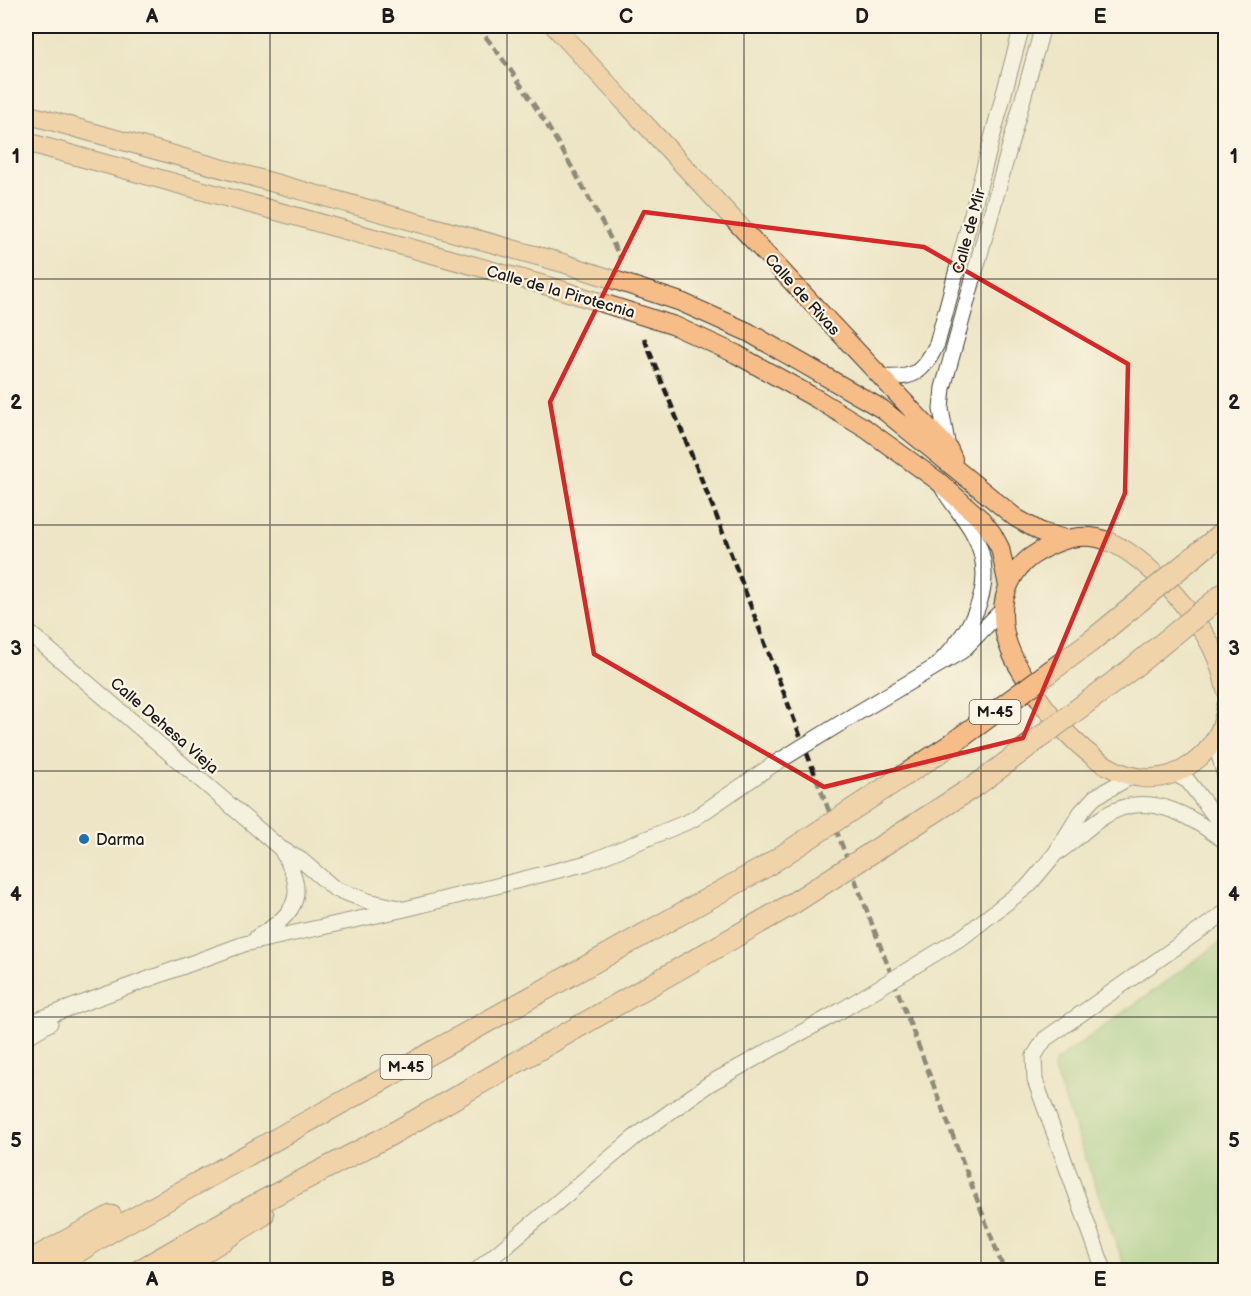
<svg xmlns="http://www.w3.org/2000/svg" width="1251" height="1296" font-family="'Balsamiq Sans',sans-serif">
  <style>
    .green { fill: #8dc67a; stroke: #54714b; stroke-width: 1.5 }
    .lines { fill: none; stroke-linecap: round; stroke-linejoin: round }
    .minor-casing { stroke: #3b3a35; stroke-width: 17 }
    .major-casing { stroke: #3b3a35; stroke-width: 20 }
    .highway-casing { stroke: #3b3a35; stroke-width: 23 }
    .minor { stroke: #fff; stroke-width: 15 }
    .major { stroke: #f7bd88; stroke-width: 18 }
    .highway { stroke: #f7bd88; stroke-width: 21 }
    .rail { stroke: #1c1c1c; stroke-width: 4.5; stroke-dasharray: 9 4.5; stroke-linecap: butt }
    .minor-bridge-casing { stroke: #3b3a35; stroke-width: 17; stroke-linecap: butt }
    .highway-bridge-casing { stroke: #3b3a35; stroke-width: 23; stroke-linecap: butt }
    .minor-bridge { stroke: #fff; stroke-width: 15 }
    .highway-bridge { stroke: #f7bd88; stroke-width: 21 }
    .marked { fill: none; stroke: #d62828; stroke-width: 4.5; stroke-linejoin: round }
    .grid { fill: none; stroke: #1c1c1c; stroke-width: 1.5; stroke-opacity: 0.55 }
    .poi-dot { fill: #1f6fb2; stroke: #fcf5e5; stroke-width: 2 }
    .labels { text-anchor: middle; stroke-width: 4.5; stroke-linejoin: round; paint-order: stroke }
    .shield { fill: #fcf5e5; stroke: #5f5d58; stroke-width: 1.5 }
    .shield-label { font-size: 15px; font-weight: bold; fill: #1c1c1c }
    .street-label { font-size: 16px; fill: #1c1c1c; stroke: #fcf5e5 }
    .poi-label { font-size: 16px; fill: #1c1c1c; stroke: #fcf5e5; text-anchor: start }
    .neatline { fill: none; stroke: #1c1c1c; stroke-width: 2 }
    .grid-label { font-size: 20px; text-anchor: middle; font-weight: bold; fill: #1c1c1c }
  </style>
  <rect width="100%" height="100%" fill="#fcf5e5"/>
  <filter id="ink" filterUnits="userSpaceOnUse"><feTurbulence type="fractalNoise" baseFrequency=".0167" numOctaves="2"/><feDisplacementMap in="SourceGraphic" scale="12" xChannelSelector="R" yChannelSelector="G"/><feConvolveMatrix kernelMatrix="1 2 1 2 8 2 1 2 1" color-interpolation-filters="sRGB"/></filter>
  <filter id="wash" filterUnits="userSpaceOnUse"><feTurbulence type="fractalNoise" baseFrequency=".008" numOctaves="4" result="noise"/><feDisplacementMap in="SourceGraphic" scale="24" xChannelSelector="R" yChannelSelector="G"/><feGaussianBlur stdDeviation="1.35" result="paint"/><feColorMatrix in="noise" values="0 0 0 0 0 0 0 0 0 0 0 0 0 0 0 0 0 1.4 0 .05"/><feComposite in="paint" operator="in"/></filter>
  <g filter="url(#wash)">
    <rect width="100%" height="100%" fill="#ede5c5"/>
    <!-- green -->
    <path class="green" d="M1225,939v331h-99l-72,-200 1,-8z"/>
  </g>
  <g filter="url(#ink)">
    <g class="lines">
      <defs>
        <path id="minor" d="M880,377c34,2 42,-3 57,-33l85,-318
          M948,448l-7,-39 2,-21 100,-362
          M26,630l254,218 21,12 34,29 33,12 31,7
          M940,662c35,-36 60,-82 32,-131 -8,-14 -20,-27 -29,-42
          M854,715l108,-64 40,-41
          M1215,740l11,40
          M1173,773l15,8 38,50
          M1060,851c14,-10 26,-22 40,-32 46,-32 87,-5 126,23
          M964,936l65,-51 26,-31 26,-42 14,-15 37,-21
          M257,937c42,-24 50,-45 25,-86
          M26,1024l218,-80 161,-35 182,-46 105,-43 79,-54
          M26,1037l24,-14
          M477,1270l158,-133 74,-53 133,-74
          M1104,1270l-69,-190 -1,-24 11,-17 181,-127"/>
        <path id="major" d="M554,26c131,141 261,282 394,422l5,11
          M26,114l537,149 118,39 67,30 134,77 134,109 25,14 24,7
          M26,142l529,146 120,38 61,28 81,45 49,30 72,52 44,39 10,13 8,15 8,38
          M1226,690c-4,-19 -10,-38 -21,-55 -21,-34 -72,-94 -114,-98 -21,-2 -41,7 -59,19 -18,12 -30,38 -29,59 0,31 15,52 32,78 33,48 95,116 158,70 19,-14 30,-33 33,-57"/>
        <path id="highway" d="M1213,541l13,-11
          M26,1263l85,-47
          M49,1270l62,-39 654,-364
          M140,1270l98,-56 152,-79 402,-231
          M175,1270l88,-55"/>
      </defs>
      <!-- minor casing -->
      <use href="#minor" class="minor-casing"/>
      <!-- major casing -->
      <use href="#major" class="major-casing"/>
      <!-- highway casing -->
      <use href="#highway" class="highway-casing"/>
      <!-- minor -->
      <use href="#minor" class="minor"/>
      <!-- major -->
      <use href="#major" class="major"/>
      <!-- highway -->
      <use href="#highway" class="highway"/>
      <!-- rail -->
      <path class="rail" d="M477,26c58,71 102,151 144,233
        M644,338l72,177 288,755"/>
      <defs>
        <path id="minor-bridge" d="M771,766l83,-51
          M842,1010l122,-74"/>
        <path id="highway-bridge" d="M765,867l184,-121 141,-104 123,-101
          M792,904l186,-120 152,-114 96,-78"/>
      </defs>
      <!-- minor-bridge casing -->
      <use href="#minor-bridge" class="minor-bridge-casing"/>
      <!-- highway-bridge casing -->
      <use href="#highway-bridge" class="highway-bridge-casing"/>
      <!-- minor-bridge -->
      <use href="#minor-bridge" class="minor-bridge"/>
      <!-- highway-bridge -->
      <use href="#highway-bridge" class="highway-bridge"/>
    </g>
  </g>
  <!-- marked area -->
  <path d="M0 0H1251V1296H0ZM644,212l280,35 204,117 -3,129 -102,245 -199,49 -230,-133 -44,-252z" fill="#ede5c5" fill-opacity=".55" fill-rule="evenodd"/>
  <path class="marked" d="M644,212l280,35 204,117 -3,129 -102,245 -199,49 -230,-133 -44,-252z"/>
  <!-- grid -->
  <path class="grid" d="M270,26v1244M507,26v1244M744,26v1244M981,26v1244M26,279h1200M26,525h1200M26,771h1200M26,1017h1200"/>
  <!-- markers -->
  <circle class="poi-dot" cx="84" cy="839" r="6"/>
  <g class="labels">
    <!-- shield labels -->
    <g class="shield">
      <rect x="969.5" y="700" width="51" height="24" rx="4.5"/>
      <rect x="380.5" y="1055" width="51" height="24" rx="4.5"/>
    </g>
    <g class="shield-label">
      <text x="995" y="717">M-45</text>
      <text x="406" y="1072">M-45</text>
    </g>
    <!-- street labels -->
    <g class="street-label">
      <text transform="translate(968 231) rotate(-75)" y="6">Calle de Mir</text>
      <text transform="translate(561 291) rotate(16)" y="6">Calle de la Pirotecnia</text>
      <text transform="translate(803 294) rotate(48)" y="6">Calle de Rivas</text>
      <text transform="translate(165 725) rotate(41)" y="6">Calle Dehesa Vieja</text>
    </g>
    <!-- poi labels -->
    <g class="poi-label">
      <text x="96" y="845">Darma</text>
    </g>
  </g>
  <!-- margin -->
  <rect width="1251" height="1296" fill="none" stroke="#fcf5e5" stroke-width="66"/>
  <rect x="33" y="33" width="1185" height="1230" class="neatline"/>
  <g class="grid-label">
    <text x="152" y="23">A</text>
    <text x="388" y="23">B</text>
    <text x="626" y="23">C</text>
    <text x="862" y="23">D</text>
    <text x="1100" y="23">E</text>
    <text x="16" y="163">1</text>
    <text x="1234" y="163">1</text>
    <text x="16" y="409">2</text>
    <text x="1234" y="409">2</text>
    <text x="16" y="655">3</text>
    <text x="1234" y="655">3</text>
    <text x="16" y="901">4</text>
    <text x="1234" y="901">4</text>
    <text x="16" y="1147">5</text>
    <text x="1234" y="1147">5</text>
    <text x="152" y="1286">A</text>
    <text x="388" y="1286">B</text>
    <text x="626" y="1286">C</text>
    <text x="862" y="1286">D</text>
    <text x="1100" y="1286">E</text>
  </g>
</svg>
